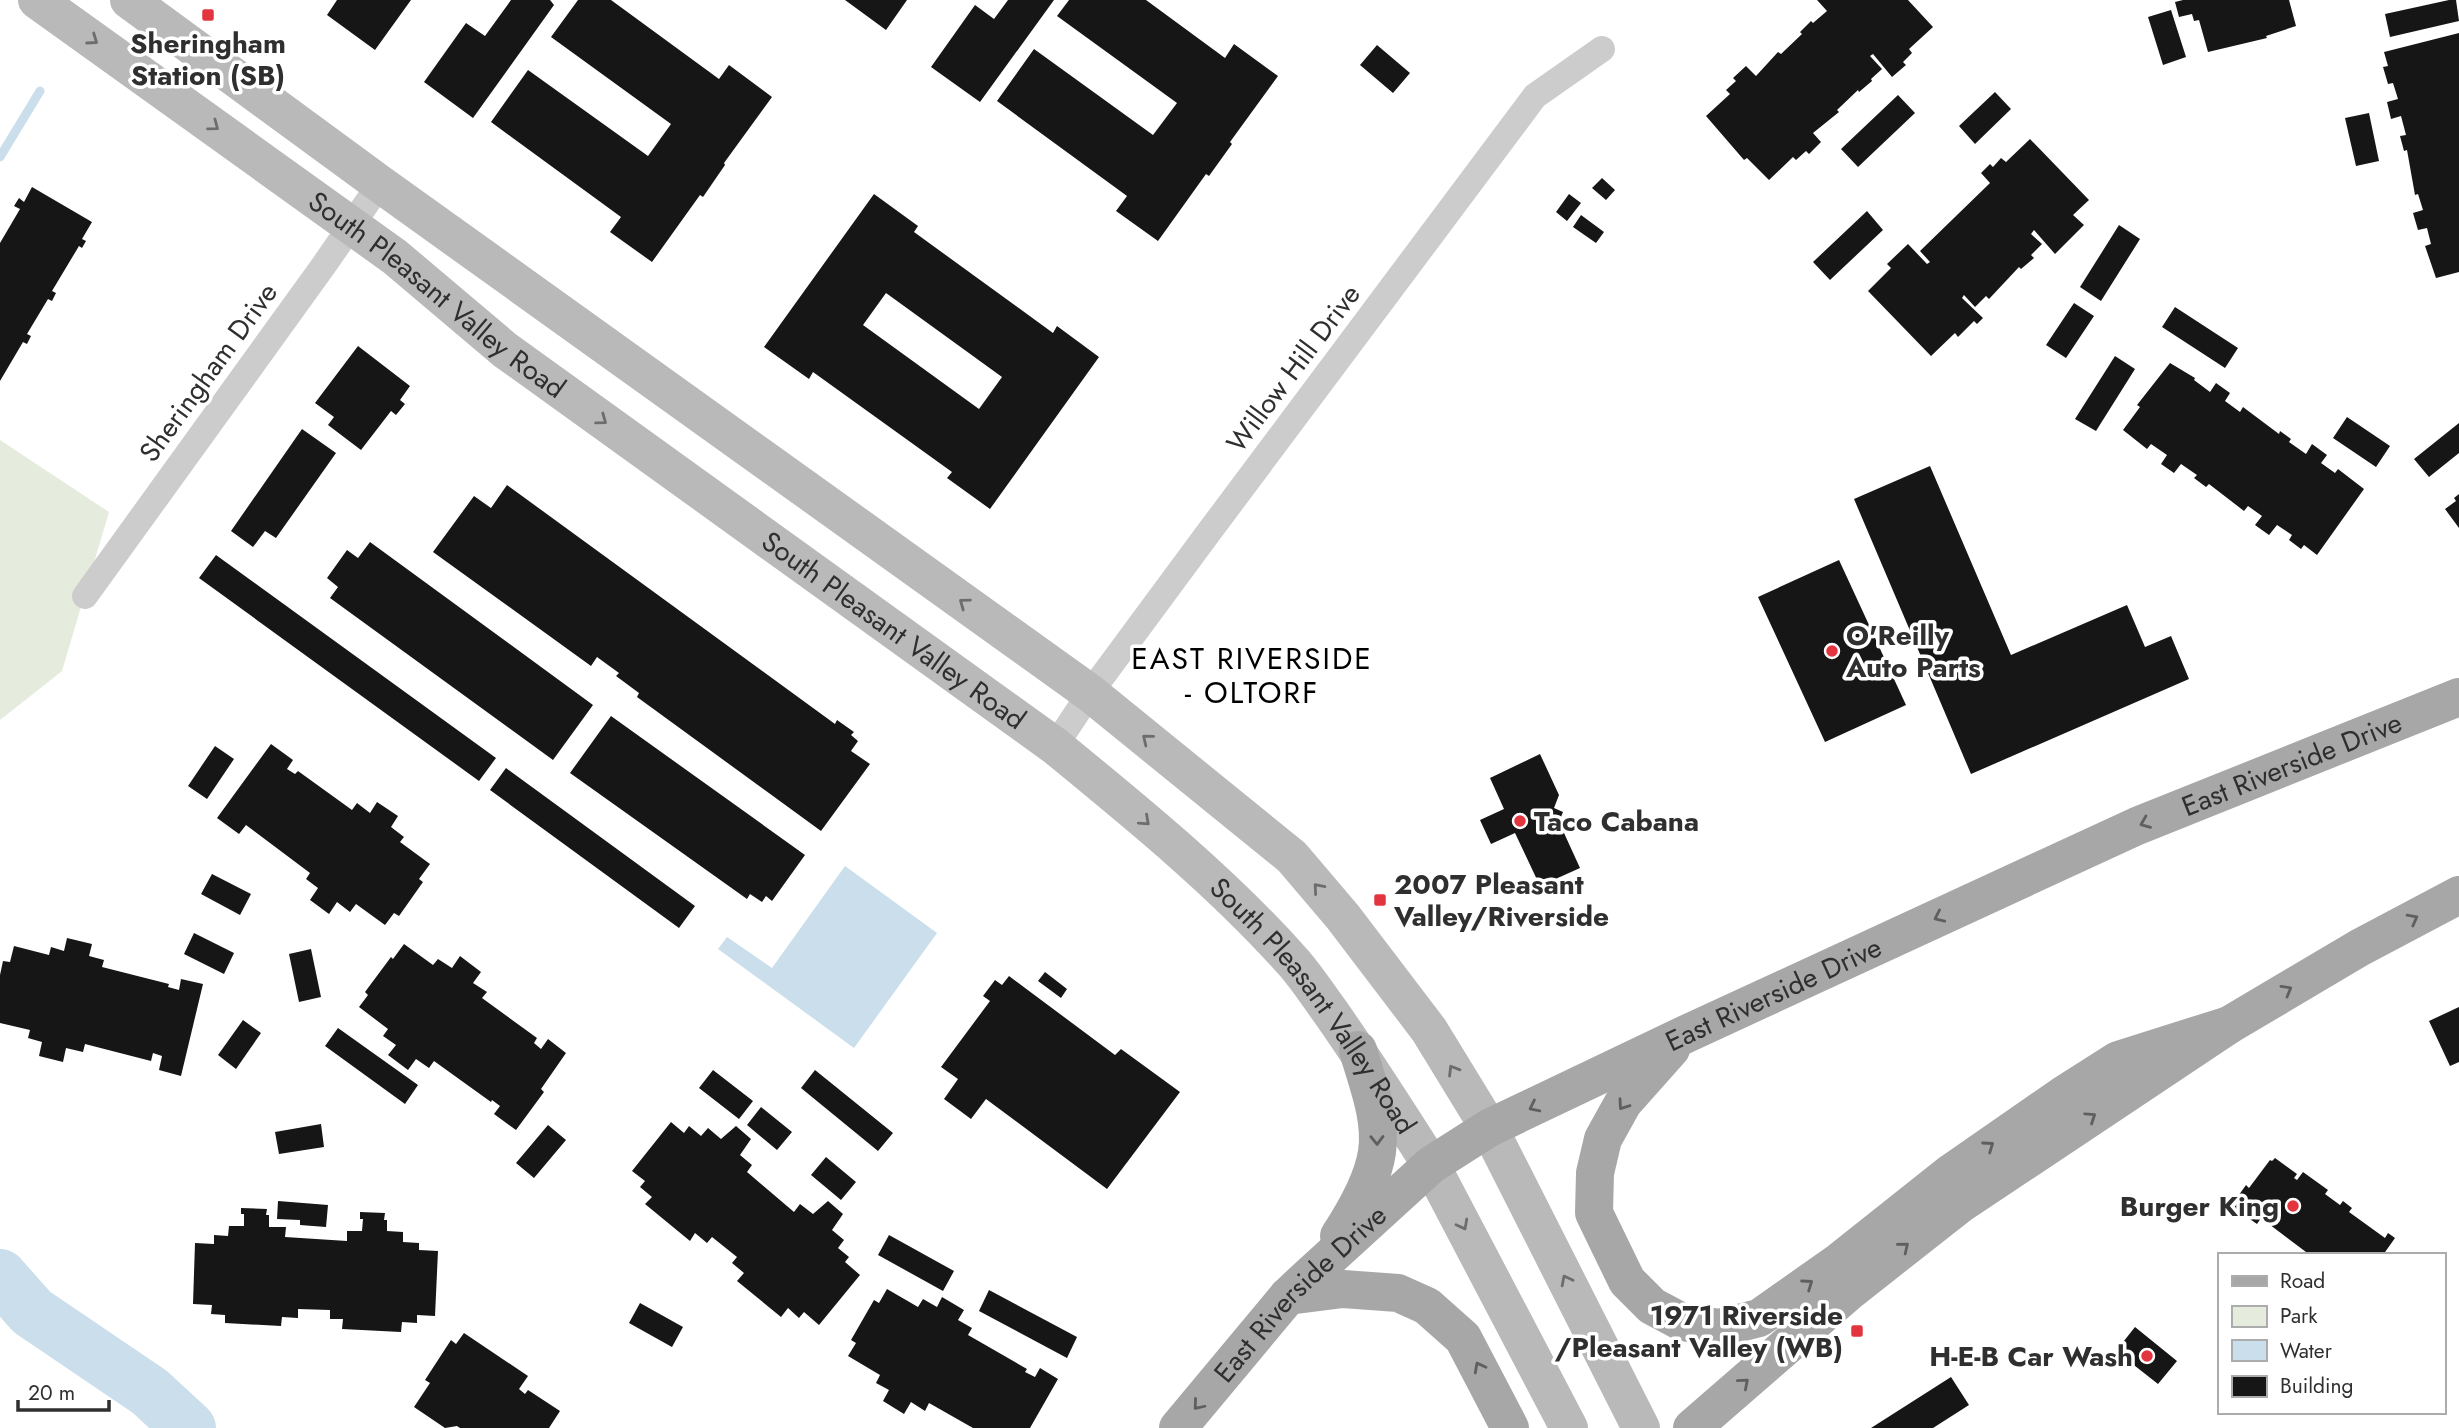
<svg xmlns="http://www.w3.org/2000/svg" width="2459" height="1428" font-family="Jost,sans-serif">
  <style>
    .green { fill: #e5ecdd }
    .water { fill: #cadeeb }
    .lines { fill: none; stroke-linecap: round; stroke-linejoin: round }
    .stream { stroke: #cadeeb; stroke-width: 9 }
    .river { stroke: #cadeeb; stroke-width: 54 }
    .building { fill: #161616; fill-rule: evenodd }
    .street { stroke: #ccc; stroke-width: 26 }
    .secondary { stroke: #b9b9b9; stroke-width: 38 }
    .primary { stroke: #a7a7a7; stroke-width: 38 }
    .oneway { stroke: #6d6d6d }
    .oneway2 { stroke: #5f5f5f }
    .poi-dot { fill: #e2353f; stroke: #fff; stroke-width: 2.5 }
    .labels { text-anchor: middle; stroke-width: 7; stroke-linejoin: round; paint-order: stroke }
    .poi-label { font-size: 28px; font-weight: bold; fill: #2f2f2f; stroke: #fff; text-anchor: start }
    .street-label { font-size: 28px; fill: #2f2f2f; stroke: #fff }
    .neighbourhood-label { font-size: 30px; letter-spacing: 2px; fill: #000; stroke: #fff }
  </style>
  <rect width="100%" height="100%" fill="#fff"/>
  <!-- green -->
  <path class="green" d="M0,440l109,72 -47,159 -62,49z"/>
  <!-- water -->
  <path class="water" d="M845,866l92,67 -83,115 -136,-99 9,-12 45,31z"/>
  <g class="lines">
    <!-- stream -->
    <path class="stream" d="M0,157l40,-66"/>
    <!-- river -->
    <path class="river" d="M0,1276l32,36 118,80 39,36"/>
  </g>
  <!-- building -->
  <path class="building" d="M337,0h74l-36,50 -48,-35z
    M511,0h39l4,5 -81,113 -49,-36 42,-59 19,13z
    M578,0h33l108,79 10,-14 43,32 -48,66 1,2 -22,32 -3,-2 -48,67 -42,-30 11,-15 -130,-95 37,-52 120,86 23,-32 -120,-87z
    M845,0h62l-21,30z
    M1008,0h46l-74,102 -49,-35 44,-62 19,14z
    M1069,0h77l79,58 9,-14 44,32 -48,66 2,2 -23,32 -3,-2 -48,67 -42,-30 11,-15 -130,-95 37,-52 119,86 24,-32 -120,-87z
    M1817,0h91l25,27 -24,22 3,4 -9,9 3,3 -14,12 -19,-23 -3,2 12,13 -11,10 1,2 -13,11 -1,-2 -21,20 2,2 -26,21 8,9 -12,12 -3,-3 -10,9 -3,-3 -24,23 -22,-22 -3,2 -38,-44 24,-22 -4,-4 10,-9 -3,-3 13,-12 10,10 22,-24 3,2 21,-20 -2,-2 11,-11 2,2 14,-12z
    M2183,0h106l7,26 -30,10 1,2 -59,14 -9,-32 -5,1 -2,-7 -13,3 -4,-15z
    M2449,0h7l3,21 -69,16 -5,-23z
    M2171,10l15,47 -23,8 -15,-48z
    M2459,33v239l-23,6 -11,-32 6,-2 -4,-16 -9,2 -5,-17 10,-3 -5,-16 -3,1 -8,-45 -3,1 -4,-15 6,-1 -5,-19 -10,3 -4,-17 11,-3 -5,-16 -5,1 -5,-17 5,-1 -4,-14z
    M1377,45l33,28 -17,20 -33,-28z
    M1995,92l16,17 -36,35 -16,-18z
    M1898,95l17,18 -57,54 -17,-18z
    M2369,113l10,48 -23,5 -11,-48z
    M2030,139l59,61 -16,15 11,10 -29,29 -21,-24 -3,4 11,10 -11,11 3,3 -13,11 -2,-2 -30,32 -3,-3 -11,11 -11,-12 -2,3 21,20 -6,6 -3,-3 -16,16 -3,-4 -24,23 -63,-65 23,-23 -4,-4 21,-20 19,20 3,-2 -10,-11 70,-68 -9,-10 9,-9 3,3 8,-9 5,4z
    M1602,178l13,12 -9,10 -14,-12z
    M32,187l60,35 -10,17 4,2 -4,7 -3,-2 -27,45 4,2 -4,8 -4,-2 -21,35 4,2 -4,8 -4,-2 -23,39v-138l20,-34 -6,-3 5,-8 5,4z
    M874,194l44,32 -4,6 139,101 4,-7 42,31 -109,152 -43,-31 5,-6 -139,-100 -4,7 -45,-32zM886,293l116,84 -23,32 -116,-84z
    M1569,194l12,9 -14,18 -11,-9z
    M1867,211l16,19 -53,50 -17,-18z
    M1581,215l23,17 -8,11 -23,-16z
    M2119,225l21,14 -39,62 -21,-14z
    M2074,303l20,13 -28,42 -20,-13z
    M2175,307l63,41 -13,20 -63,-41z
    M358,346l52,40 -10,14 5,4 -9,11 -5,-4 -30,39 -33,-25 6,-8 -19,-14z
    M2115,356l20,13 -39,62 -21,-12z
    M2170,363l25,15 -1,2 16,12 6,-9 14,10 -5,8 15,11 3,-5 36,27 1,-3 11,8 -2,3 17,12 6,-10 15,11 -6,8 14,10 3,-4 26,20 -47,66 -13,-10 -3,4 -12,-9 3,-5 -15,-10 -8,10 -14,-10 7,-9 -14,-10 -4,5 -35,-27 -3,3 -12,-9 3,-3 -16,-11 -7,9 -13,-9 6,-9 -16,-11 -4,5 -24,-19 17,-23 -3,-2z
    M2347,417l43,29 -14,21 -43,-29z
    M2459,423v30l-30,24 -15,-18z
    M302,429l34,24 -60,85 -11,-7 -12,16 -22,-16z
    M1930,466l81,189 116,-50 18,42 26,-11 18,43 -218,95 -117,-275z
    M507,485l328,239 2,-4 17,12 -3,3 7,6 -7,10 19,13 -49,67 -184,-134 2,-4 -23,-17 3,-3 -22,-16 -6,9 -158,-114 41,-56 17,12z
    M2459,494v34l-14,-19 11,-8 -2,-3z
    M370,542l223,163 -40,55 -223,-162 8,-11 -11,-9 20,-28 11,8z
    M216,555l280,203 -17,23 -280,-203z
    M1839,560l67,145 -81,37 -67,-145z
    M611,716l194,139 -33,46 -6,-5 -4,6 -12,-8 -3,5 -177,-126z
    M271,744l22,16 -6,9 8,5 3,-3 54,39 5,-7 13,10 7,-11 21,14 -7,11 13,10 -4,5 30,22 -11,15 4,3 -24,34 -5,-3 -9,12 -29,-21 -6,8 -13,-10 -8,12 -19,-14 8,-12 -12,-9 4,-6 -64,-48 -7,9 -22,-16z
    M215,746l19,13 -27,40 -19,-13z
    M1540,754l19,41 -5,13 9,4 -4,10 21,46 -40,18 -25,-53 -24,11 -11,-24 24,-11 -14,-31z
    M506,768l189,138 -16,22 -189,-138z
    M212,874l39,20 -11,21 -39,-21z
    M194,933l40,20 -10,21 -40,-20z
    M67,938l25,6 -3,12 15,4 -2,7 67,17 -1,3 11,3 2,-11 22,5 -22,92 -22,-6 3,-14 -9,-3 -2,8 -66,-17 -2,8 -17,-4 -3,14 -24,-6 3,-14 -14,-4 2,-8 -30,-7v-48l3,-14 7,1 4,-16 35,9 2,-8 13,4z
    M404,944l29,21 5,-6 14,9 8,-12 21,16 -8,11 14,9 -5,6 55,40 -3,5 7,6 7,-10 18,14 -25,36 3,3 -28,38 -22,-16 6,-8 -8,-6 -1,2 -57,-41 -5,7 -13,-9 -8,11 -20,-15 8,-10 -13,-9 5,-7 -29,-22 9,-12 -3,-3 26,-35 2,2z
    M311,949l10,48 -22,5 -10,-48z
    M1045,972l22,17 -6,9 -23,-17z
    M1009,976l106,79 6,-6 59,43 -73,97 -121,-90 -15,20 -27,-20 14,-20 -17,-12 49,-66 -7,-5 12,-16 7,5z
    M2459,1007v55l-9,4 -21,-45z
    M243,1020l18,13 -25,36 -18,-14z
    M338,1028l80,57 -13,19 -80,-58z
    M713,1070l40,31 -14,18 -40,-31z
    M815,1070l78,63 -15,18 -77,-63z
    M761,1107l31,25 -15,18 -30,-25z
    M671,1122l13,11 5,-7 12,10 7,-8 13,11 15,-13 15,13 -11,16 12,10 -5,7 47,40 6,-8 13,10 15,-13 15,13 -11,16 12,10 -6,8 11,9 -4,5 15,13 -41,50 -15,-13 -5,6 -11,-10 -7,9 -44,-36 7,-8 -12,-10 5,-6 -25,-20 -5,6 -12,-10 -5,8 -45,-37 7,-7 -12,-10 5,-6 -13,-10z
    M321,1124l3,23 -45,7 -4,-22z
    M548,1125l18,15 -32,38 -18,-15z
    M826,1157l30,25 -15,18 -30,-25z
    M2275,1158l22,16 -3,4 3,2 6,-8 25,18 -3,4 15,11 3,-4 9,7 -3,4 36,26 3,-5 7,5 -12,17h-73l-49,-37 -4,6 -23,-16 5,-7 -3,-2 10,-14 3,3 21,-28 2,1z
    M278,1201l50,4 -2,22 -26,-2v-5l-23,-1z
    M241,1208l26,1 -1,6h3v12h17l-1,10 62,4v-10h15l1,-12h-3v-7l25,1 -1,7h3v11l16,1v10l16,1v7l19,1 -3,65 -18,-1v8l-15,-1 -1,10 -59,-3 1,-10h-13v-9l-32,-1v9l-16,-1 -1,9 -56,-3v-8l-14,-1 1,-9 -19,-1 2,-61 19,1v-9l14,1 1,-10h15v-12h-3z
    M889,1235l65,36 -11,20 -65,-36z
    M887,1289l31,18 5,-8 14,8 5,-10 22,13 -6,10 14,8 -4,7 59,34 -2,3 10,5 5,-9 18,11 -28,49h-57l-44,-25 -4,8 -14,-9 -7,12 -21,-13 6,-11 -13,-7 4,-8 -32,-19 8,-13 -5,-3 23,-40 5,3z
    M989,1290l88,47 -10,21 -88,-47z
    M640,1303l43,24 -11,20 -43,-24z
    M2135,1327l42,34 -19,23 -42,-33z
    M464,1333l64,43 -9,13 6,5 3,-4 32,21 -11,17h-89l-3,-2 -12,2 -31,-21 16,-24 -5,-3 26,-40 5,4z
    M1951,1377l18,28 -36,23h-62z"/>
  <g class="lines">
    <!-- street -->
    <path class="street" d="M85,596l239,-331 56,-81
      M1055,746l35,-53 116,-157 329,-440 67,-47"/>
    <!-- secondary -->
    <g class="secondary">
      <path id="s1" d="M37,0l358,257 110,93 550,396c83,68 168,137 239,217 13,15 24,32 35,47 36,51 69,103 102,155l138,263"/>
      <path d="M129,0l251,184 710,509 202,164 51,60 86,113 60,98 152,300"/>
    </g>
    <!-- primary -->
    <g class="primary">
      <path d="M1671,1049l-48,54 -20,36 -8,34 -1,40 33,68 25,25 30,16 37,6 40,-10 81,-57 112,-89 111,-77 55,-35 111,-35"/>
      <path d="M1339,1236c15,-23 34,-56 38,-84 5,-34 -10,-70 -19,-102"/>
      <path d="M1288,1296l55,-7 55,4 29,13 36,32 47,90"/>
      <path id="s2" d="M1178,1428l110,-132 18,-17 125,-114 58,-37 195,-93 453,-209 322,-129"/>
      <path d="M1692,1428l159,-138 108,-85 270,-180 130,-77 100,-53"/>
    </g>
  </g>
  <!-- one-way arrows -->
  <defs><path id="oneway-chevron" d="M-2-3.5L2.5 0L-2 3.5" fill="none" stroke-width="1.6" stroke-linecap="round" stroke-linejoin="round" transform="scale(1.75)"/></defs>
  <g class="oneway">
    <use href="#oneway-chevron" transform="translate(93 40) rotate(35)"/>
    <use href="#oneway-chevron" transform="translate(214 126) rotate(37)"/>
    <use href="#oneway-chevron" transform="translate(602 420) rotate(36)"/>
    <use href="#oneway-chevron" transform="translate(964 603) rotate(-144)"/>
    <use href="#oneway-chevron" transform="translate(1147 739) rotate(-141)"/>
    <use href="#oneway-chevron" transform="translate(1145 821) rotate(42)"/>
    <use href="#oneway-chevron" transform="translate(1318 888) rotate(-131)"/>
    <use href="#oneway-chevron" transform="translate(1453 1070) rotate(-121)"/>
    <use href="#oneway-chevron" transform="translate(1463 1225) rotate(62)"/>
    <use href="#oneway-chevron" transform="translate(1566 1280) rotate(-117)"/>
  </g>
  <g class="oneway2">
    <use href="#oneway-chevron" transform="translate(2145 823) rotate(158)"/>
    <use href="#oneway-chevron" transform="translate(1939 917) rotate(155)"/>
    <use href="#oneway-chevron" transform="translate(2413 919) rotate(-28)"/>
    <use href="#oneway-chevron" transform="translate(2287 990) rotate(-30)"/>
    <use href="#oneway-chevron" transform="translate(1623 1105) rotate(125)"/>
    <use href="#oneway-chevron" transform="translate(1534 1107) rotate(154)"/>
    <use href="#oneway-chevron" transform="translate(2091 1117) rotate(-34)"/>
    <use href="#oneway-chevron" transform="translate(1377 1140) rotate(89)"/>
    <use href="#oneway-chevron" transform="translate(1989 1146) rotate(-35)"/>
    <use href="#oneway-chevron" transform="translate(1904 1247) rotate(-39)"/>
    <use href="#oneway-chevron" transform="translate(1808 1284) rotate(-35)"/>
    <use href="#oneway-chevron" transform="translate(1479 1367) rotate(-118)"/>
    <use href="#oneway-chevron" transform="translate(1744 1383) rotate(-41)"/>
    <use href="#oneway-chevron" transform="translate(1198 1405) rotate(130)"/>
  </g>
  <!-- markers -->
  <g class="poi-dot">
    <rect x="201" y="8" width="14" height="14" rx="3.5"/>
    <circle cx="1832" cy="651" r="7"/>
    <circle cx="1520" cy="821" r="7"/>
    <rect x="1373" y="893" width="14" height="14" rx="3.5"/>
    <circle cx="2293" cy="1206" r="7"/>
    <rect x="1850" y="1324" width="14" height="14" rx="3.5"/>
    <circle cx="2147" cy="1356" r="7"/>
  </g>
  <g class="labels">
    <!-- poi labels -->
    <g class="poi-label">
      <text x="208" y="53" text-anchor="middle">Sheringham<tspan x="208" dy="32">Station (SB)</tspan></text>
      <text x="1846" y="645">O'Reilly<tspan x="1846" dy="32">Auto Parts</tspan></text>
      <text x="1534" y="831">Taco Cabana</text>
      <text x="1394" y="894">2007 Pleasant<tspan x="1394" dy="32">Valley/Riverside</tspan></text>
      <text x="2279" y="1216" text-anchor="end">Burger King</text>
      <text x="1843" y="1325" text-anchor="end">1971 Riverside<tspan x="1843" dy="32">/Pleasant Valley (WB)</tspan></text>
      <text x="2133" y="1366" text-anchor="end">H-E-B Car Wash</text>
    </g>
    <!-- street labels -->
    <g class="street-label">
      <text dy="10" stroke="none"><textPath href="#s1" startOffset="497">South Pleasant Valley Road</textPath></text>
      <text transform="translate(1293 368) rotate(-53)" y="10">Willow Hill Drive</text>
      <text transform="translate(208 372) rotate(-54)" y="10">Sheringham Drive</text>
      <text dy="10" stroke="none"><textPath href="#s1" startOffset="1064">South Pleasant Valley Road</textPath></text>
      <text dy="10" stroke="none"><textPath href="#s2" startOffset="1316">East Riverside Drive</textPath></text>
      <text dy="10" stroke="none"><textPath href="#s2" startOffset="749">East Riverside Drive</textPath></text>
      <text dy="10" stroke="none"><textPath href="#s1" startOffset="1631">South Pleasant Valley Road</textPath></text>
      <text dy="10" stroke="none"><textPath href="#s2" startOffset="182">East Riverside Drive</textPath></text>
    </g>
    <!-- neighbourhood labels -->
    <g class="neighbourhood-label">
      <text x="1252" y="669">EAST RIVERSIDE<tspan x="1252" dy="34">- OLTORF</tspan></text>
    </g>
  </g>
  <!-- legend -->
  <rect x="2218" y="1253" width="228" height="161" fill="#ffffff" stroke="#acacac" stroke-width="2"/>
  <rect x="2232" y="1276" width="35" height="10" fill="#a7a7a7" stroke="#acacac" stroke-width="2"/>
  <text x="2280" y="1288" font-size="21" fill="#2f2f2f">Road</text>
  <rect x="2232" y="1306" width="35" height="21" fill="#e5ecdd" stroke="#acacac" stroke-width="2"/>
  <text x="2280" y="1323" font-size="21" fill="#2f2f2f">Park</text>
  <rect x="2232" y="1340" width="35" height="21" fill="#cadeeb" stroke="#acacac" stroke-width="2"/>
  <text x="2280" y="1358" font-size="21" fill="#2f2f2f">Water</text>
  <rect x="2232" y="1376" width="35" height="21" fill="#161616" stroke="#acacac" stroke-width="2"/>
  <text x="2280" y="1393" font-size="21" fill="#2f2f2f">Building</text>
  <!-- scale -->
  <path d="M18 1400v10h91v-10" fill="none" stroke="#2f2f2f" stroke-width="3.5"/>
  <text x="28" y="1400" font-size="21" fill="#2f2f2f" stroke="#ffffff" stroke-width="5" paint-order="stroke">20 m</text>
</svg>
